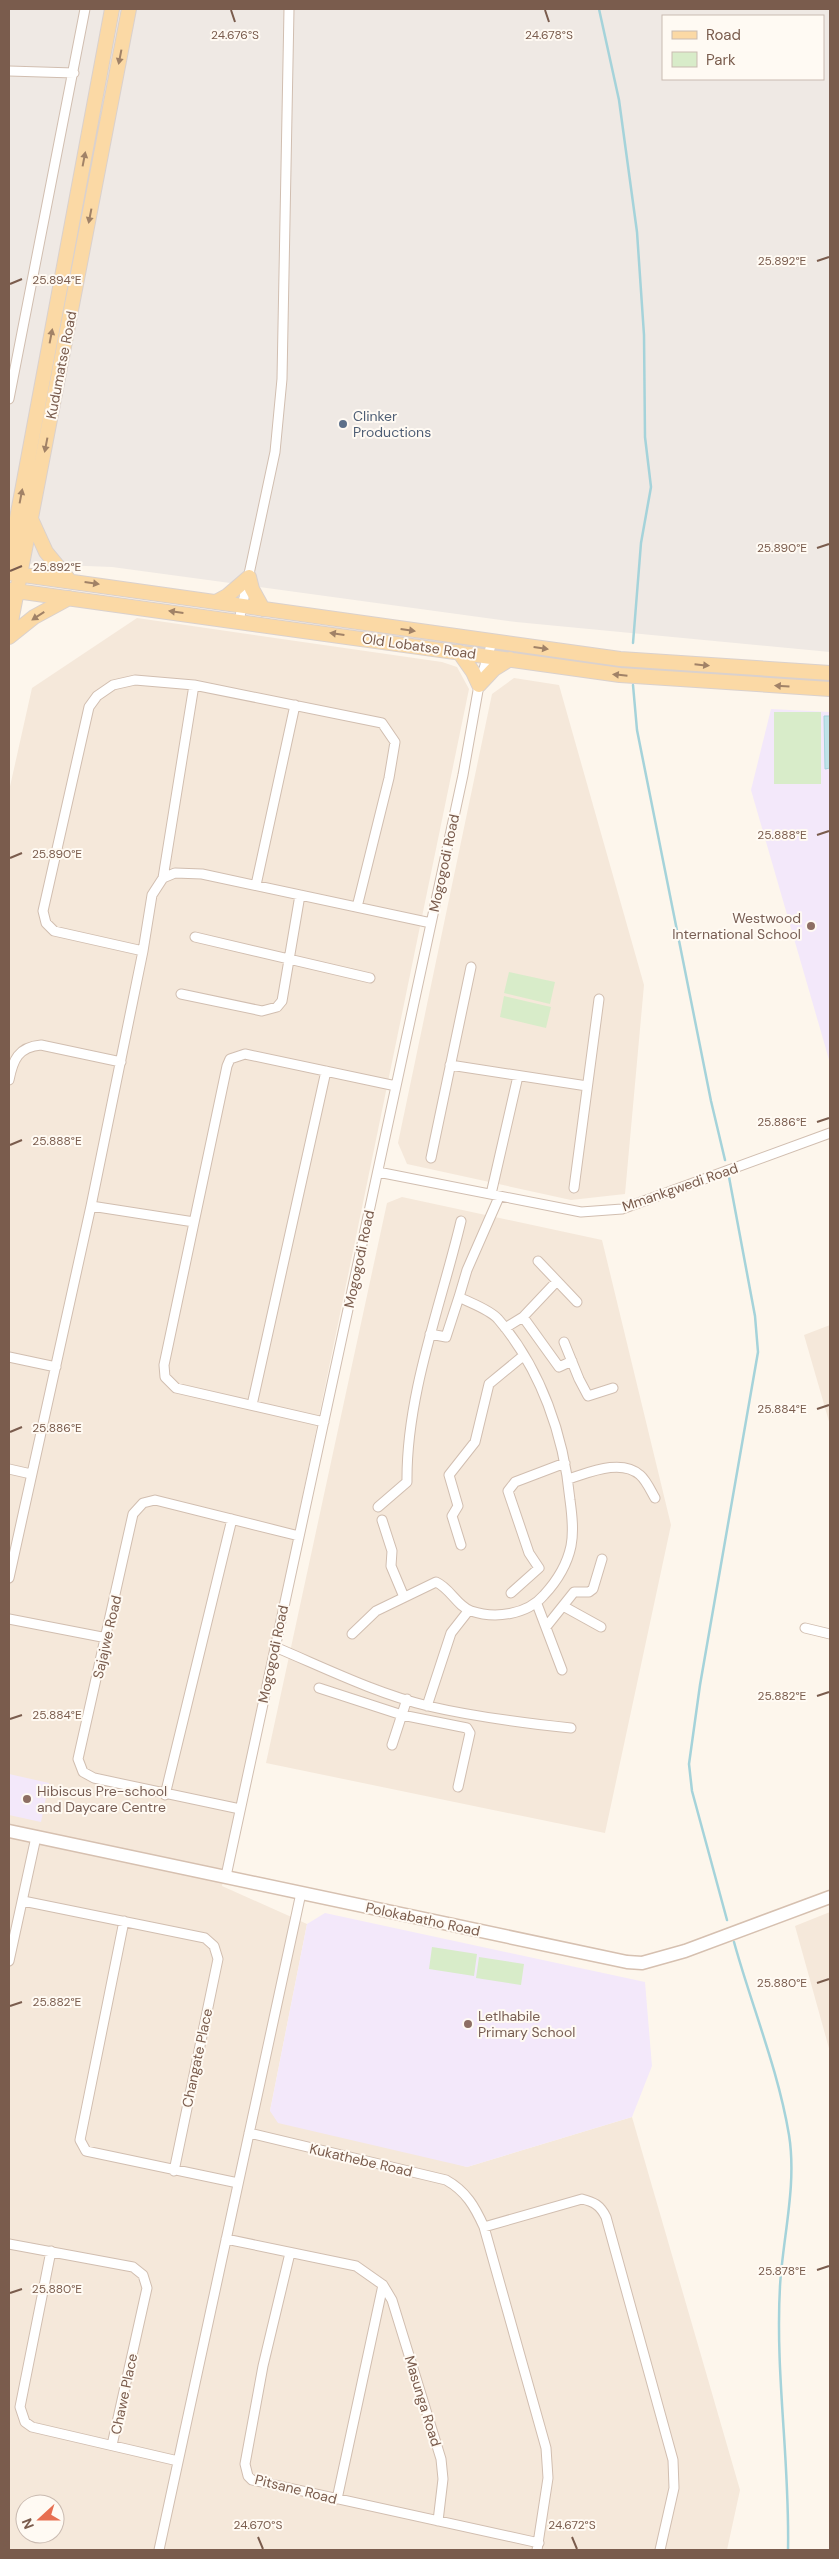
<svg xmlns="http://www.w3.org/2000/svg" width="839" height="2559" font-family="'DM Sans',sans-serif">
  <style>
    .residential { fill: #f5e8da; fill-rule: evenodd }
    .industrial { fill: #efe9e4; fill-rule: evenodd }
    .education { fill: #f3e8fa }
    .green { fill: #d8ecc9 }
    .water { fill: #bfe3e8; stroke: #a5d3da }
    .lines { fill: none; stroke-linecap: round; stroke-linejoin: round }
    .stream { stroke: #a5d3da; stroke-width: 2.5 }
    .street-casing { stroke: #d1beb0; stroke-width: 11 }
    .secondary-casing { stroke: #d6c0b0; stroke-width: 15 }
    .primary-casing { stroke: #dad1cd; stroke-width: 16 }
    .street { stroke: #fff; stroke-width: 9 }
    .secondary { stroke: #fff; stroke-width: 12 }
    .primary { stroke: #fbd9a5; stroke-width: 14 }
    .oneway { fill: #a18267 }
    .ticks { fill: none; stroke: #7a5c4d; stroke-width: 2 }
    .service-dot { fill: #5c6f8a; stroke: #fffaf3; stroke-width: 2 }
    .education-dot { fill: #8d6e63; stroke: #fffaf3; stroke-width: 2 }
    .labels { text-anchor: middle; stroke-width: 4; stroke-linejoin: round; paint-order: stroke }
    .street-label { font-size: 14px; fill: #7a5c4d; stroke: #fffaf3 }
    .service-label { font-size: 14px; fill: #4e5e75; stroke: #fffaf3; text-anchor: start }
    .education-label { font-size: 14px; fill: #785e54; stroke: #fffaf3; text-anchor: start }
    .ticks-label { font-size: 12px; text-anchor: middle; fill: #7a5c4d; stroke: #fffaf3; stroke-width: 4; stroke-linejoin: round; paint-order: stroke }
  </style>
  <rect width="100%" height="100%" fill="#fdf6ec"/>
  <!-- residential -->
  <path class="residential" d="M137,618l305,44 15,5 12,22 -247,1197 85,38 -37,187 197,56 165,-50 108,373 -13,60h-718v-1759l23,-103zM25,2504h30v30h-30z
    M514,678l45,7 85,300 -19,209 -54,6 -164,-36 -9,-21 94,-449z
    M402,1197l200,43 69,285 -66,308 -339,-70 121,-560z
    M830,1325v100l-26,-90z
    M830,1912v140l-35,-126z"/>
  <!-- industrial -->
  <path class="industrial" d="M9,9h821v643l-314,-30 -404,-55 -103,-4zM663,16h160v63h-160z"/>
  <!-- education -->
  <path class="education" d="M771,709l59,3v351l-79,-273z
    M9,1774l40,9 -8,39 -32,-7z
    M325,1913l320,69 7,84 -20,51 -165,50 -189,-44 -8,-12 37,-187z"/>
  <!-- green -->
  <path class="green" d="M774,712h47v72h-47z
    M509,972l46,10 -5,22 -46,-11z
    M504,996l47,11 -5,21 -46,-11z
    M432,1947l45,7 -3,22 -45,-7z
    M479,1957l45,7 -3,21 -45,-7z"/>
  <!-- water -->
  <path class="water" d="M824,716h6v52l-5,1z"/>
  <g class="lines">
    <!-- stream -->
    <path class="stream" d="M599,9l20,91 18,132 7,103 1,102 6,50 -10,56 -8,100
      M633,685l4,45 74,371 14,59
      M727,1920l-35,-129 -3,-27 11,-79 58,-333 -3,-36 -26,-139
      M734,1942c18,65 44,127 55,193 8,50 -6,101 -9,151 -5,88 10,176 8,264"/>
    <defs>
      <path id="street" d="M9,71l65,2
        M9,399l76,-390
        M239,621l36,-169 7,-73 7,-370
        M163,878l31,-193
        M256,885l39,-180
        M195,937l175,41
        M143,951l-89,-20 -8,-8 -3,-12 46,-204 8,-11 16,-11 22,-5 59,5 188,38 13,19 -6,36 -32,129
        M181,994l81,17 15,-4 5,-6 18,-106
        M450,1065l137,21
        M9,1080c4,-20 9,-33 32,-35l80,17
        M431,1158l40,-191
        M378,1172l203,40 41,-3 208,-76
        M574,1188l25,-189
        M491,1194l27,-118
        M91,1206l103,16
        M538,1261l39,41
        M459,1297l8,-27 32,-73
        M523,1317l36,50 13,-6
        M505,1328l18,-11 34,-36
        M564,1342l15,37 9,17 25,-8
        M9,1357l47,10
        M252,1405l74,-334
        M324,1422l-148,-34 -11,-11 -1,-12 63,-299 3,-7 15,-5 151,32
        M9,1469l22,5
        M568,1479c20,-6 53,-21 72,-4 6,5 11,16 15,23
        M378,1507l29,-25c-1,-87 34,-177 54,-261
        M382,1520l10,31 -1,15 13,31
        M461,1545l-9,-29 6,-10 -9,-31 26,-33 14,-58 34,-28
        M9,1578l82,-372 52,-255 9,-56 11,-17 12,-5 27,1 229,49
        M511,1593l28,-25 -10,-15 -21,-62 7,-9 50,-19
        M537,1604l25,66
        M563,1606l38,21
        M9,1619l98,19
        M546,1627l28,-35h15l4,-3 9,-30
        M805,1628l25,6
        M352,1634l24,-23 60,-29c14,6 21,24 35,29 24,8 56,4 73,-16 13,-14 23,-30 27,-49 3,-15 1,-31 -1,-46 -6,-64 -29,-131 -72,-181 -9,-10 -28,-16 -39,-22l-13,40 -16,-3
        M275,1647c50,21 100,46 153,59 47,11 95,17 143,22
        M319,1688l83,27 65,13 3,5 -12,54
        M427,1706l24,-73 18,-23
        M392,1745l15,-46
        M165,1795l67,-276
        M240,1809l-146,-31 -11,-6 -5,-13 55,-245 10,-11 12,-3 144,36
        M226,1876l237,-1101 16,-90 13,-43
        M23,1901l182,37 9,8 4,13 -44,212
        M124,1921l-44,219 6,11 152,32
        M9,1961l27,-124
        M249,2133l197,47c20,11 29,27 38,47l62,221 2,30 -11,72
        M484,2227l98,-28c12,3 18,6 24,18l67,243 1,28 -14,62
        M226,2239l130,27 27,19 9,15 49,159 2,20 -5,42
        M9,2244l124,23 10,8 4,13 -35,157
        M51,2251l-31,156 5,15 7,5 146,34
        M290,2253l-27,113 -18,98 3,12 4,4 287,63
        M337,2499l46,-214
        M159,2550l142,-657"/>
      <path id="secondary" d="M9,1831l618,131 15,1 43,-12 145,-54"/>
      <path id="primary" d="M31,519l15,33 23,28
        M9,561l103,-552
        M9,573l611,86 210,14
        M9,590l611,85 210,14
        M216,602l11,-6 22,-19 3,12 11,20
        M9,632l120,-623
        M9,637l25,-20 35,-19
        M459,652l14,20 6,13 15,-16 16,-10"/>
    </defs>
    <!-- street casing -->
    <use href="#street" class="street-casing"/>
    <!-- secondary casing -->
    <use href="#secondary" class="secondary-casing"/>
    <!-- primary casing -->
    <use href="#primary" class="primary-casing"/>
    <!-- street -->
    <use href="#street" class="street"/>
    <!-- secondary -->
    <use href="#secondary" class="secondary"/>
    <!-- primary -->
    <use href="#primary" class="primary"/>
  </g>
  <!-- one-way arrows -->
  <defs><path id="oneway-solid" d="M-6-.8H1V-3.2L6.5 0L1 3.2V.8H-6Z" transform="scale(1.25)"/></defs>
  <g class="oneway">
    <use href="#oneway-solid" transform="translate(120 57) rotate(101)"/>
    <use href="#oneway-solid" transform="translate(84 159) rotate(-79)"/>
    <use href="#oneway-solid" transform="translate(90 216) rotate(101)"/>
    <use href="#oneway-solid" transform="translate(51 336) rotate(-79)"/>
    <use href="#oneway-solid" transform="translate(46 445) rotate(101)"/>
    <use href="#oneway-solid" transform="translate(21 496) rotate(-79)"/>
    <use href="#oneway-solid" transform="translate(92 583) rotate(8)"/>
    <use href="#oneway-solid" transform="translate(176 612) rotate(-172)"/>
    <use href="#oneway-solid" transform="translate(38 616) rotate(147)"/>
    <use href="#oneway-solid" transform="translate(408 630) rotate(8)"/>
    <use href="#oneway-solid" transform="translate(337 634) rotate(-172)"/>
    <use href="#oneway-solid" transform="translate(541 648) rotate(8)"/>
    <use href="#oneway-solid" transform="translate(702 665) rotate(6)"/>
    <use href="#oneway-solid" transform="translate(620 675) rotate(-174)"/>
    <use href="#oneway-solid" transform="translate(782 686) rotate(-176)"/>
  </g>
  <!-- ticks -->
  <path class="ticks" d="M231,10l4,12M545,10l4,12M817,261l12,-4M10,284l12,-5M817,548l12,-4M10,571l12,-5M817,835l12,-4M10,858l12,-5M817,1122l12,-4M10,1145l12,-5M817,1409l12,-4M10,1432l12,-5M817,1696l12,-4M10,1719l12,-4M817,1983l12,-4M10,2006l12,-4M817,2270l12,-4M10,2293l12,-4M258,2537l5,12M572,2537l5,12"/>
  <!-- markers -->
  <circle class="service-dot" cx="343" cy="424" r="5"/>
  <g class="education-dot">
    <circle cx="811" cy="926" r="5"/>
    <circle cx="27" cy="1799" r="5"/>
    <circle cx="468" cy="2024" r="5"/>
  </g>
  <g class="labels">
    <!-- street labels -->
    <g class="street-label">
      <text transform="translate(61 365) rotate(-79)" y="5">Kudumatse Road</text>
      <text transform="translate(419 646) rotate(8)" y="5">Old Lobatse Road</text>
      <text transform="translate(444 863) rotate(-78)" y="5">Mogogodi Road</text>
      <text transform="translate(680 1187) rotate(-19)" y="5">Mmankgwedi Road</text>
      <text transform="translate(359 1259) rotate(-78)" y="5">Mogogodi Road</text>
      <text transform="translate(107 1637) rotate(-77)" y="5">Sajajwe Road</text>
      <text transform="translate(273 1654) rotate(-78)" y="5">Mogogodi Road</text>
      <text transform="translate(423 1919) rotate(12)" y="5">Polokabatho Road</text>
      <text transform="translate(197 2058) rotate(-78)" y="5">Changate Place</text>
      <text transform="translate(361 2160) rotate(13)" y="5">Kukathebe Road</text>
      <text transform="translate(124 2394) rotate(-78)" y="5">Chawe Place</text>
      <text transform="translate(423 2401) rotate(73)" y="5">Masunga Road</text>
      <text transform="translate(296 2489) rotate(14)" y="5">Pitsane Road</text>
    </g>
    <!-- service labels -->
    <g class="service-label">
      <text x="353" y="421">Clinker<tspan x="353" dy="16">Productions</tspan></text>
    </g>
    <!-- education labels -->
    <g class="education-label">
      <text x="801" y="923" text-anchor="end">Westwood<tspan x="801" dy="16">International School</tspan></text>
      <text x="37" y="1796">Hibiscus Pre-school<tspan x="37" dy="16">and Daycare Centre</tspan></text>
      <text x="478" y="2021">Letlhabile<tspan x="478" dy="16">Primary School</tspan></text>
    </g>
  </g>
  <g class="ticks-label">
    <text x="235" y="39">24.676°S</text>
    <text x="549" y="39">24.678°S</text>
    <text x="782" y="265">25.892°E</text>
    <text x="57" y="284">25.894°E</text>
    <text x="782" y="552">25.890°E</text>
    <text x="57" y="571">25.892°E</text>
    <text x="782" y="839">25.888°E</text>
    <text x="57" y="858">25.890°E</text>
    <text x="782" y="1126">25.886°E</text>
    <text x="57" y="1145">25.888°E</text>
    <text x="782" y="1413">25.884°E</text>
    <text x="57" y="1432">25.886°E</text>
    <text x="782" y="1700">25.882°E</text>
    <text x="57" y="1719">25.884°E</text>
    <text x="782" y="1987">25.880°E</text>
    <text x="57" y="2006">25.882°E</text>
    <text x="782" y="2275">25.878°E</text>
    <text x="57" y="2293">25.880°E</text>
    <text x="258" y="2529">24.670°S</text>
    <text x="572" y="2529">24.672°S</text>
  </g>
  <!-- border -->
  <rect width="839" height="2559" fill="none" stroke="#7a5c4d" stroke-width="20"/>
  <!-- legend -->
  <rect x="662" y="15" width="162" height="65" fill="#fffaf3" stroke="#cabbb1"/>
  <rect x="672" y="31" width="25" height="8" fill="#fbd9a5" stroke="#cabbb1"/>
  <text x="706" y="40" font-size="15" fill="#7a5c4d">Road</text>
  <rect x="672" y="52" width="25" height="15" fill="#d8ecc9" stroke="#cabbb1"/>
  <text x="706" y="65" font-size="15" fill="#7a5c4d">Park</text>
  <!-- north arrow -->
  <g transform="translate(40 2519) rotate(249)"><circle r="24" fill="#fffaf3" stroke="#cabbb1"/>
  <path d="M0-4L9 19L0 12L-9 19Z" fill="#e76f51"/>
  <text y="-8" font-size="14" font-weight="bold" text-anchor="middle" fill="#7a5c4d">N</text>
  </g>
</svg>
